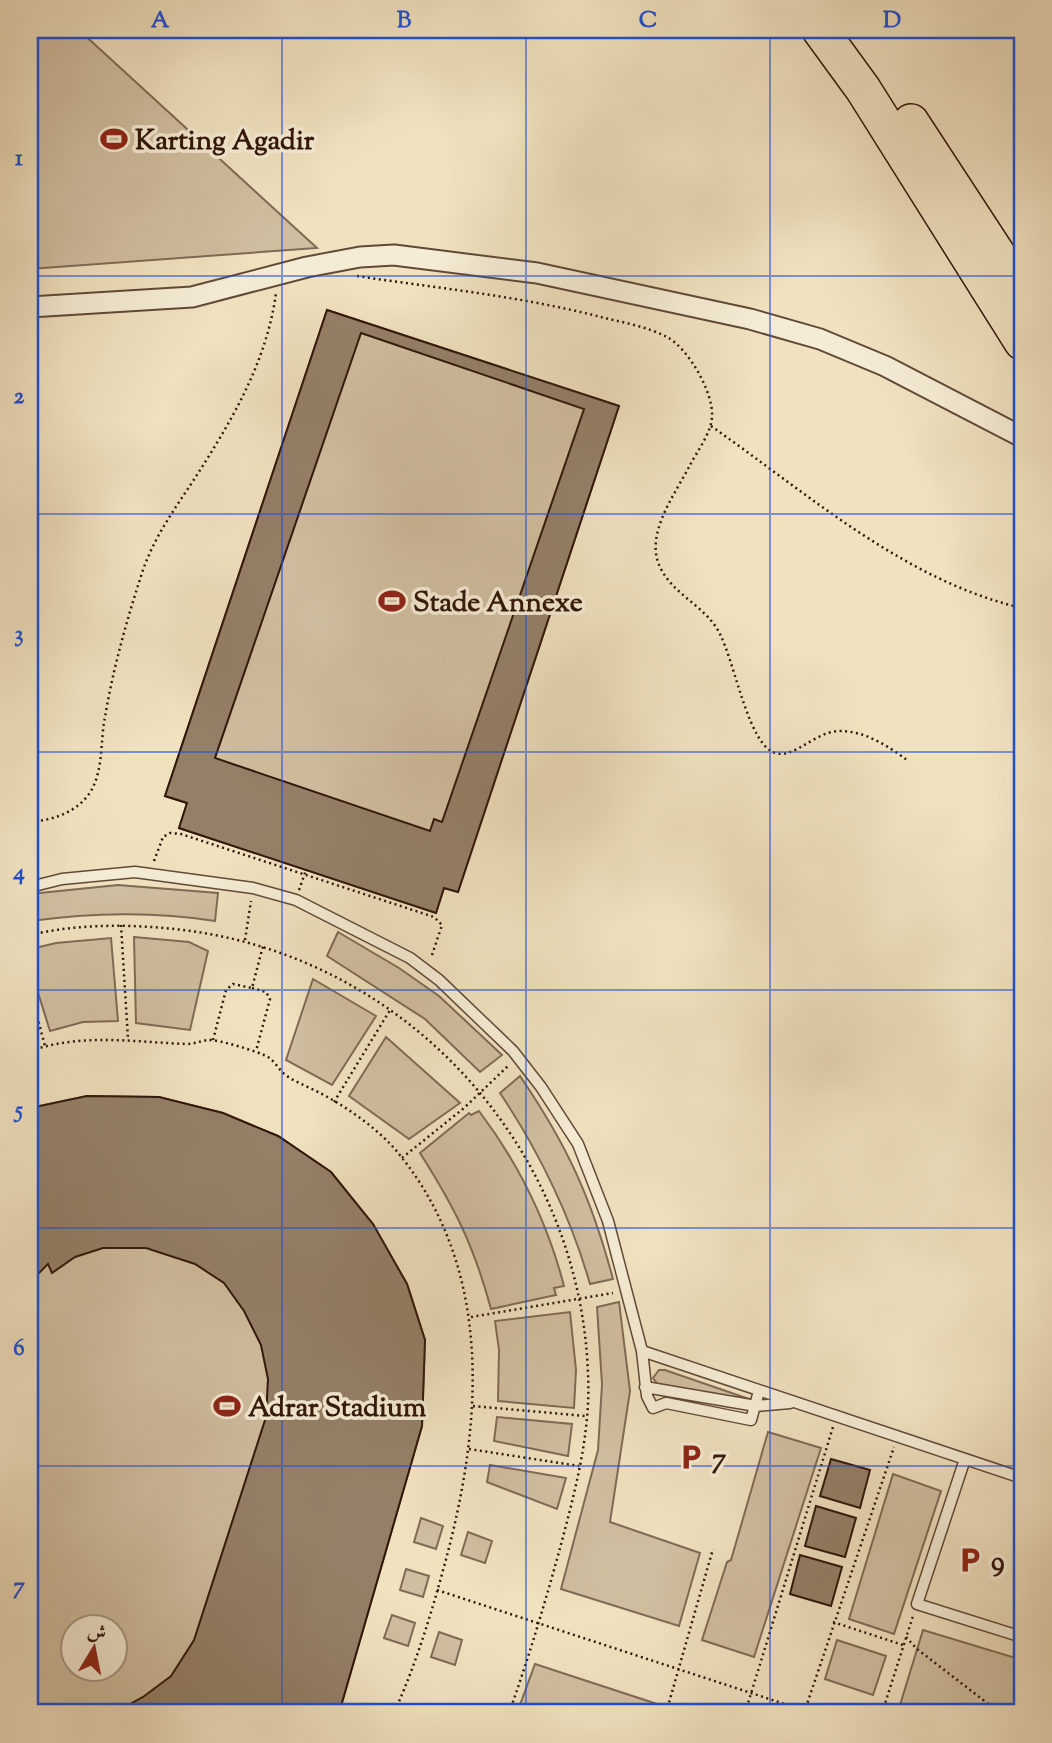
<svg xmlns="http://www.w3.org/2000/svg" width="1052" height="1743" font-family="'Sorts Mill Goudy',Amiri,serif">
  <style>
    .green { fill: #d0bea0; stroke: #806a55; stroke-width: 2; fill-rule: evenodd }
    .building { fill: #948068; stroke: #31160a; stroke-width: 2; fill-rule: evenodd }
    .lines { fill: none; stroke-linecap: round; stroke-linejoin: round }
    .lane-casing { stroke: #614937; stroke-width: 13 }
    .street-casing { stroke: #614937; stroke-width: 23 }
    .highway-casing { stroke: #31160a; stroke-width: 38 }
    .path { stroke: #31160a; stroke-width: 2.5; stroke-dasharray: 2 3.5; stroke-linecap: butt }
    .lane { stroke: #f5ecd5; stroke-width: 10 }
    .street { stroke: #f5ecd5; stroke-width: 19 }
    .highway { stroke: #f0e1bf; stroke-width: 35 }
    .grid { fill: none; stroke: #1d4ed8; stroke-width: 2; stroke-opacity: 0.55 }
    .labels { text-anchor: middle; stroke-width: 7; stroke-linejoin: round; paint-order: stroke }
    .poi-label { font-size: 28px; font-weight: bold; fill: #31160a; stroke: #f5ecd5; text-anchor: start }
    .neatline { fill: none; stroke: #1d4ed8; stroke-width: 2.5 }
    .grid-label { font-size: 23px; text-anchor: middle; font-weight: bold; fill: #1d4ed8 }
  </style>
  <rect width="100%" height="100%" fill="#f0e1bf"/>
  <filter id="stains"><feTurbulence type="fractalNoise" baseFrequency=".00286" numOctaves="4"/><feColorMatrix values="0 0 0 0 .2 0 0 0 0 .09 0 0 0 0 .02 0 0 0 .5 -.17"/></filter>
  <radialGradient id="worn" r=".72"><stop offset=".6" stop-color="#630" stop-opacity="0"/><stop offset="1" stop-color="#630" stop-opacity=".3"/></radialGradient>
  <!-- green -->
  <path class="green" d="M30,30h49l238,218 -287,21z
    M327,310l292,96 -161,486 -14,-4 -8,25 -257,-85 8,-25 -22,-7z
    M118,885l100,8 -3,28c-63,-10 -122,-8 -185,0v-27z
    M338,932l61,36 40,28 63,59 -22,17 -55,-53 -98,-63z
    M134,937l55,5 19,9 -18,79 -54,-7z
    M111,938l7,83 -35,1 -33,9 -20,-64v-5l4,-1 -3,-12 25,-6z
    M313,979l63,37 -44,69 -46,-25z
    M386,1037l74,66 -51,36 -60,-43z
    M520,1076c47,69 71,121 93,203l-23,5c-20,-69 -50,-131 -90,-191z
    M87,1096l72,1 64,16 55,23 53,36 42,52 34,60 18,56 -3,86 -83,287h-309v-605zM74,1628h42v42h-42z
    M479,1111c40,53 68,110 85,175l-10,2 2,7 -65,14c-17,-63 -36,-101 -71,-156l49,-40 2,2z
    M619,1302l11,89 -20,131 90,31 -21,73 -118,-37 37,-139 4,-66 -5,-77z
    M570,1312l6,58 -2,38 -76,-7 1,-51 -4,-29z
    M659,1370h6l87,30 -93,-14 -6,-8z
    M497,1417l75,7 -4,32 -74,-15z
    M768,1432l53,16 -67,209 -52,-17 25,-78 4,-2z
    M490,1465l76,13 -9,31 -70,-27z
    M893,1474l48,17 -47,143 -45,-15z
    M421,1518l22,8 -7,23 -22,-7z
    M468,1532l24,9 -7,22 -24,-8z
    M406,1569l23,7 -6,21 -23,-7z
    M392,1615l23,8 -7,23 -24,-8z
    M923,1630l99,30v53h-95l-27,-8z
    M439,1632l23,8 -7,25 -24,-8z
    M837,1640l49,16 -13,39 -48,-16z
    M535,1664l122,40 -3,9h-137z"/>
  <!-- building -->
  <path class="building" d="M327,310l292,96 -161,486 -14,-4 -8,25 -257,-85 8,-25 -22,-7zM361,333l223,76 -142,413 -8,-3 -4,12 -215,-73z
    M87,1096l72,1 64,16 55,23 53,36 42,52 34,60 18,56 -3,86 -83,287h-225l29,-16 28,-21 23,-36 72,-223 2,-38 -7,-34 -17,-34 -20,-28 -29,-19 -49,-16h-43l-28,9 -23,16 -4,-9 -18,18v-174z
    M831,1459l39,11 -10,38 -40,-12z
    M816,1506l40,12 -11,39 -40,-11z
    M800,1555l42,12 -11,39 -41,-12z"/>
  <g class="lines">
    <defs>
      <path id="lane" d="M30,887l32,-8 73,-7 118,16 43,12 114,58 29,22 74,71 28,36 37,57 30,77 34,130 5,45 6,12 13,-5 85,17 8,-29
        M642,1351l380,127
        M645,1387l111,19 34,-3
        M965,1459l-48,145 105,33"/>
      <path id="street" d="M30,307l162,-10 115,-30 53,-10 34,-2 143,18 213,46 70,20 65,27 137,71"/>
      <path id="highway" d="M820,30l43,59 159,253
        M911,122l111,170"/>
    </defs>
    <!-- lane casing -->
    <use href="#lane" class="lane-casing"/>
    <!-- street casing -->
    <use href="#street" class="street-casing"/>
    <!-- highway casing -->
    <use href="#highway" class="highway-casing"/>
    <!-- path -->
    <path class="path" d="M357,276c80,12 161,20 240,40 23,6 49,10 70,21 21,11 47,56 45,80 -1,16 -14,33 -22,48 -14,28 -46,69 -30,102 13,28 46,39 60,67 14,29 25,90 45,112 22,24 46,-15 75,-15 25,0 48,15 67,29
      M711,426c96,67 194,155 311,182
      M30,822c23,-2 45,-9 59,-28 15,-22 11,-53 16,-77 8,-48 22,-98 37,-144 11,-34 32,-63 51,-92 37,-57 74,-119 83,-188
      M154,861l9,-24 7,-4 11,1 253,83 8,8 -11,33
      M299,890l7,-20
      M121,925l7,114
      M30,935c47,-11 96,-11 144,-6 229,23 406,217 414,445 3,61 -14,121 -29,178 -15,54 -31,108 -50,161
      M245,940l6,-39
      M252,988l14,4 4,7 -14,52
      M30,990l15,56
      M213,1040l13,-50 7,-6 19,4 11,-42
      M30,1051c52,-18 103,-9 157,-7 7,0 13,-3 21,-4 9,-1 52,12 60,17 8,5 11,14 19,19 10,7 22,11 33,17 27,14 60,37 79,61 96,118 83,272 46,409 -14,52 -29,101 -51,150
      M334,1102l56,-92
      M402,1158l62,-50 44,-42
      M471,1317l142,-24
      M473,1406l112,10
      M469,1449l110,17
      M437,1590l375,123
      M833,1622l70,23
      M906,1637l11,12 83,64
      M666,1713l47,-164
      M745,1713l88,-286
      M804,1713l90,-266
      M882,1713l31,-97"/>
    <!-- lane -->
    <use href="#lane" class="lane"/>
    <!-- street -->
    <use href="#street" class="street"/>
    <!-- highway -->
    <use href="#highway" class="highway"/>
  </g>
  <!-- grid -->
  <path class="grid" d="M282,30v1683M526,30v1683M770,30v1683M30,276h992M30,514h992M30,752h992M30,990h992M30,1228h992M30,1466h992"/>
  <!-- icons -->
  <defs>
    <symbol id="stadium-bare" viewBox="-9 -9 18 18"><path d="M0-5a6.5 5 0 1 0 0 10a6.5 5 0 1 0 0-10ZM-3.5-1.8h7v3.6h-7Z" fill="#8f2418" stroke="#f5ecd5" stroke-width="2.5" paint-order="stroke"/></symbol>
    <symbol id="parking-bare" viewBox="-9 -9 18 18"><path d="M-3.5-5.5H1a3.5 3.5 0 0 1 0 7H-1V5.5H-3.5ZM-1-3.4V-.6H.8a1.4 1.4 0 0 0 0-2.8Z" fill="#8f2418" stroke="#f5ecd5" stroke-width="2.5" paint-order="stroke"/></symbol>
  </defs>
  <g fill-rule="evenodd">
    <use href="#stadium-bare" x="95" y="120" width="38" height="38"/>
    <use href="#stadium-bare" x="373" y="582" width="38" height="38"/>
    <use href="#stadium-bare" x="208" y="1387" width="38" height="38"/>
    <use href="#parking-bare" x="672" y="1438" width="38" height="38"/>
    <use href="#parking-bare" x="951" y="1541" width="38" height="38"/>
  </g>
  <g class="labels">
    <!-- poi labels -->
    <g class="poi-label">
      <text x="135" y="149">Karting Agadir</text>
      <text x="413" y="611">Stade Annexe</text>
      <text x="248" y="1416">Adrar Stadium</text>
      <text x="712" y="1467">7</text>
      <text x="991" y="1570">9</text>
    </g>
  </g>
  <!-- margin -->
  <rect width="1052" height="1743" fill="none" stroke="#f0e1bf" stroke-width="77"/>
  <!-- north arrow -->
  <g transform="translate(94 1648) rotate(10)"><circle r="33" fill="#f5ecd5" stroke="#a79684" stroke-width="2"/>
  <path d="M0-5L12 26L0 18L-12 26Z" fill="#8f2418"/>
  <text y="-10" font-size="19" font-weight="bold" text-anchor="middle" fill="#31160a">ش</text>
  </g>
  <rect x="38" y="38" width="976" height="1666" class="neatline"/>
  <g class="grid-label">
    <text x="160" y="27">A</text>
    <text x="404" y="27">B</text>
    <text x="648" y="27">C</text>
    <text x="892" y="27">D</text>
    <text x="19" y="165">1</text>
    <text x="19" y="403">2</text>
    <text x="19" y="641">3</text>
    <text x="19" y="879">4</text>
    <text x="19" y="1117">5</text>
    <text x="19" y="1355">6</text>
    <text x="19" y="1593">7</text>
  </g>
  <rect width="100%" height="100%" filter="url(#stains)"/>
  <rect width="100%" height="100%" fill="url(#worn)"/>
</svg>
